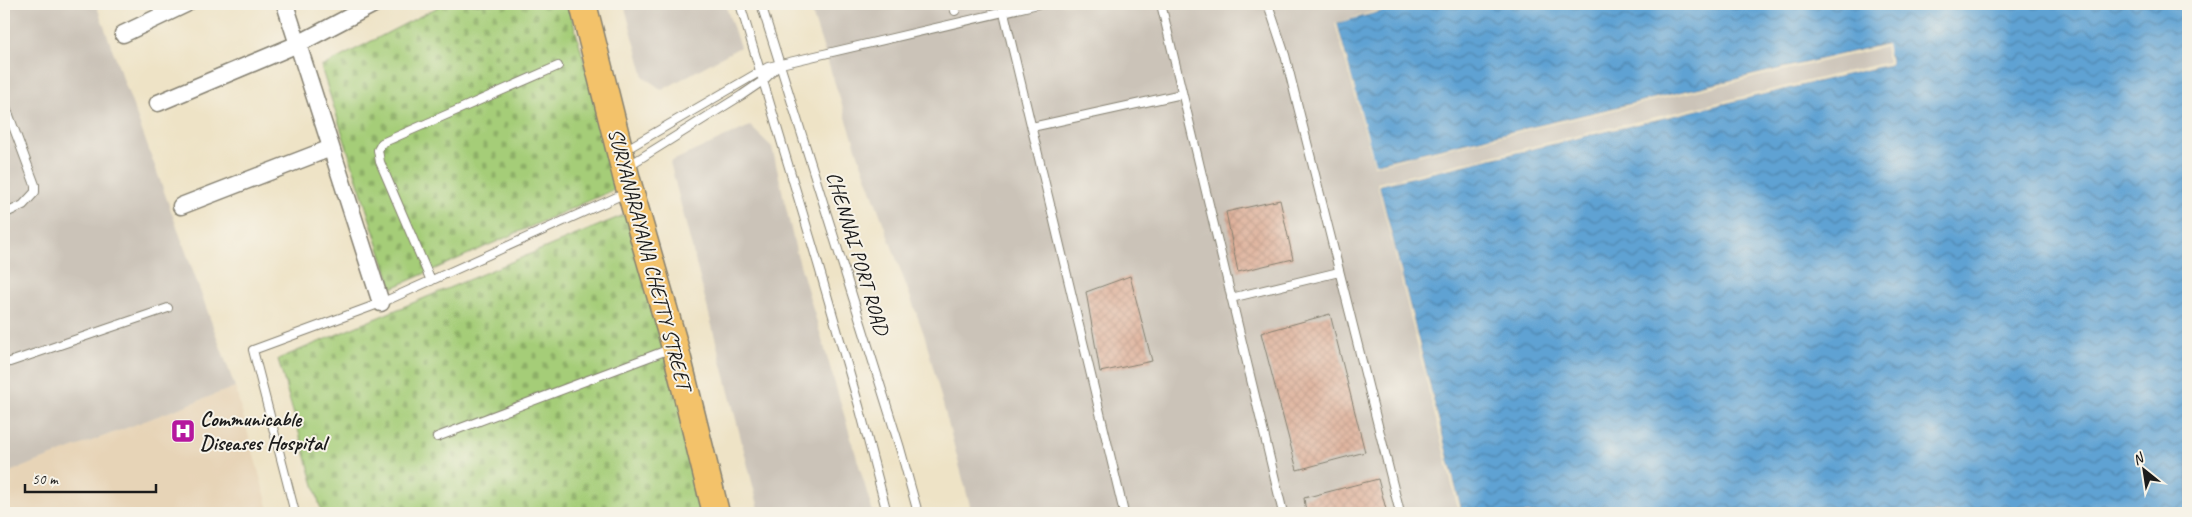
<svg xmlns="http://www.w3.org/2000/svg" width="2192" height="517" font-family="Caveat,sans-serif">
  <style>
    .built { fill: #e7d4b7 }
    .industrial { fill: #cbc3b8 }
    .cemetery { fill: url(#cemetery-stones); stroke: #60744a }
    .water { fill: url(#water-waves); stroke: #3e5f78 }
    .pier { fill: #eee3c6 }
    .building { fill: url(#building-cross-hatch) }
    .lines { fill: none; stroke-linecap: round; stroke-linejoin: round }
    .service-casing { stroke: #858071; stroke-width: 10 }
    .minor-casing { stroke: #858071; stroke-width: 19 }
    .primary-casing { stroke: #858071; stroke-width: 29 }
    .service { stroke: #fff; stroke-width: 8 }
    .minor { stroke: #fff; stroke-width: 16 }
    .primary { stroke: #f3c26a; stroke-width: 26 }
    .labels { text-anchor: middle; stroke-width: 4; stroke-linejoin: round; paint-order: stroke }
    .street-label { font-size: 21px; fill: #1c1c1c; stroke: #f7f3e8 }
    .poi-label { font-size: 21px; font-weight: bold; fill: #1c1c1c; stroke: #f7f3e8; text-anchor: start }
  </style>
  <defs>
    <pattern id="cemetery-stones" width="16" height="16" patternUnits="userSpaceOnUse" patternTransform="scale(1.25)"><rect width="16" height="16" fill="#a5cd78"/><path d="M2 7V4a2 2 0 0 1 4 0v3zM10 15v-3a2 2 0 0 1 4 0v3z" fill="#8daf67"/></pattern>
    <pattern id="water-waves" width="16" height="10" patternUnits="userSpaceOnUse" patternTransform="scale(1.25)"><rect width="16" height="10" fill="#5fa2d3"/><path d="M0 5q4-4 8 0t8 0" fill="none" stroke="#4e83aa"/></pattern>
    <pattern id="building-cross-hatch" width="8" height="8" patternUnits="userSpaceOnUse" patternTransform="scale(1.25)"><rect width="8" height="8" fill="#dcab94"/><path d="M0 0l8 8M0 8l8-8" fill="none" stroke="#bc937f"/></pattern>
  </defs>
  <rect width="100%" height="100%" fill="#f7f3e8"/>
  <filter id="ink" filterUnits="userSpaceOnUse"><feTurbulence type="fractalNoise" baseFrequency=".02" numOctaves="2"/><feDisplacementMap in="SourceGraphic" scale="10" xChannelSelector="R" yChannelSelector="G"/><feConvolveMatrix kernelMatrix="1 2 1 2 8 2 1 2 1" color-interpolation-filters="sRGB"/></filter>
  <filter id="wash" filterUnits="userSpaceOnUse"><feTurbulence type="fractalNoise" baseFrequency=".0096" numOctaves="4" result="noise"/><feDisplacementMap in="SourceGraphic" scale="20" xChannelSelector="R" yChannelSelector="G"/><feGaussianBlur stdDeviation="1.12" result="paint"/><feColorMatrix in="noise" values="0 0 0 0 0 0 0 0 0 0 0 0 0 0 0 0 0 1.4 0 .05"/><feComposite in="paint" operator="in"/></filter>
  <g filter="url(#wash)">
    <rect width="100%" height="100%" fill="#eee3c6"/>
    <!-- built -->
    <path class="built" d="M235,387l35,126h-266v-39z"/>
    <!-- industrial -->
    <path class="industrial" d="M4,4h92l139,383 -231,87z
      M624,4h101l15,43 -78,43 -18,-13z
      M809,4h600l-72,19 38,141 512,-120 4,20 -512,121 83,328h-490l-47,-176 -67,-183z
      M750,126l22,21 24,104 77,262h-113l-90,-351z"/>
    <!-- cemetery -->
    <path class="cemetery" d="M444,4h124l52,183 -228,101 -71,-221z
      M629,213l81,300h-388l-44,-154z"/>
    <!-- water -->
    <path class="water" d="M1409,4h779v509h-726l-83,-328 512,-121 -5,-20 -512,120 -37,-141z"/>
    <!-- pier -->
    <path class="pier" d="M1399,4h10l-72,19 38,141 512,-120 4,20 -512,121 83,328h-3l-82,-330 511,-121 -3,-15 -511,119 -39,-143z"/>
    <g id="blocks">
      <!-- building -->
      <path class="building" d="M1280,200l13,59 -55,13 -12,-60z
        M1130,276l22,85 -52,11 -14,-80z
        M1330,314l35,138 -68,18 -36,-137z
        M1378,479l9,34h-81l-2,-15z"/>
    </g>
  </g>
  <g filter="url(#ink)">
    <use href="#blocks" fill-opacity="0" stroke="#858071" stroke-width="1"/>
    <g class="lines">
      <defs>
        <path id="service" d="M740,4l78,260 41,142 28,107
          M761,4l139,444 18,65
          M953,4l2,7
          M1002,4l122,509
          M1161,4l122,509
          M1268,4l17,51 115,458
          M4,102l31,83v7l-12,13 -19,9
          M1032,127l150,-33
          M625,150l143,-83 270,-63
          M628,166l114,-71 22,-15 16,-16
          M431,281l-51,-119 -2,-12 4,-7 176,-77
          M1231,298l108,-26
          M4,364l164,-56
          M437,437l233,-88
          M295,513l-42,-163 128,-47 245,-110"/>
        <path id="minor" d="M285,4l96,299
          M123,34l63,-30
          M158,103l140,-59 76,-40
          M181,206l150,-58"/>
        <path id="primary" d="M583,4l44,176 48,167 41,166"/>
      </defs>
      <!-- service casing -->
      <use href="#service" class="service-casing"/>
      <!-- minor casing -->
      <use href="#minor" class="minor-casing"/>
      <!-- primary casing -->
      <use href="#primary" class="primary-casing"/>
      <!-- service -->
      <use href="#service" class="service"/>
      <!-- minor -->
      <use href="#minor" class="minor"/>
      <!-- primary -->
      <use href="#primary" class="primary"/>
    </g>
  </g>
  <!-- icons -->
  <defs>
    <symbol id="hospital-square" viewBox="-11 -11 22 22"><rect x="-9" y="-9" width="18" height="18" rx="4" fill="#b5179e" stroke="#f7f3e8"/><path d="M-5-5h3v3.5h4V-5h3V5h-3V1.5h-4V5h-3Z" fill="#fff"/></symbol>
  </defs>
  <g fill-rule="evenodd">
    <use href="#hospital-square" x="169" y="417" width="28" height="28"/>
  </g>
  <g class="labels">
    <!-- street labels -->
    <g class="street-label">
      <text transform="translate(858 253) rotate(73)" y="7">CHENNAI PORT ROAD</text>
      <text transform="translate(650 259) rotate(75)" y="7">SURYANARAYANA CHETTY STREET</text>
    </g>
    <!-- poi labels -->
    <g class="poi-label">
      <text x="200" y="426">Communicable<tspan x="200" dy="24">Diseases Hospital</tspan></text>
    </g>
  </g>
  <!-- margin -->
  <rect width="2192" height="517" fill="none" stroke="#f7f3e8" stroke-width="20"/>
  <!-- north arrow -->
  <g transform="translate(2144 470) rotate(330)" stroke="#f7f3e8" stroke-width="4" paint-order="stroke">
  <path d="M0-4L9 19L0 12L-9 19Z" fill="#1c1c1c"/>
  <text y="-8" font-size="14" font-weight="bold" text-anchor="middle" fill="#1c1c1c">N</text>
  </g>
  <!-- scale -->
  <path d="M25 484v8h131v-8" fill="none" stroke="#1c1c1c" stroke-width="2.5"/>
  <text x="32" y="484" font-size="15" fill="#1c1c1c" stroke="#f7f3e8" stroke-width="4" paint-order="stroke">50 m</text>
</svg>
